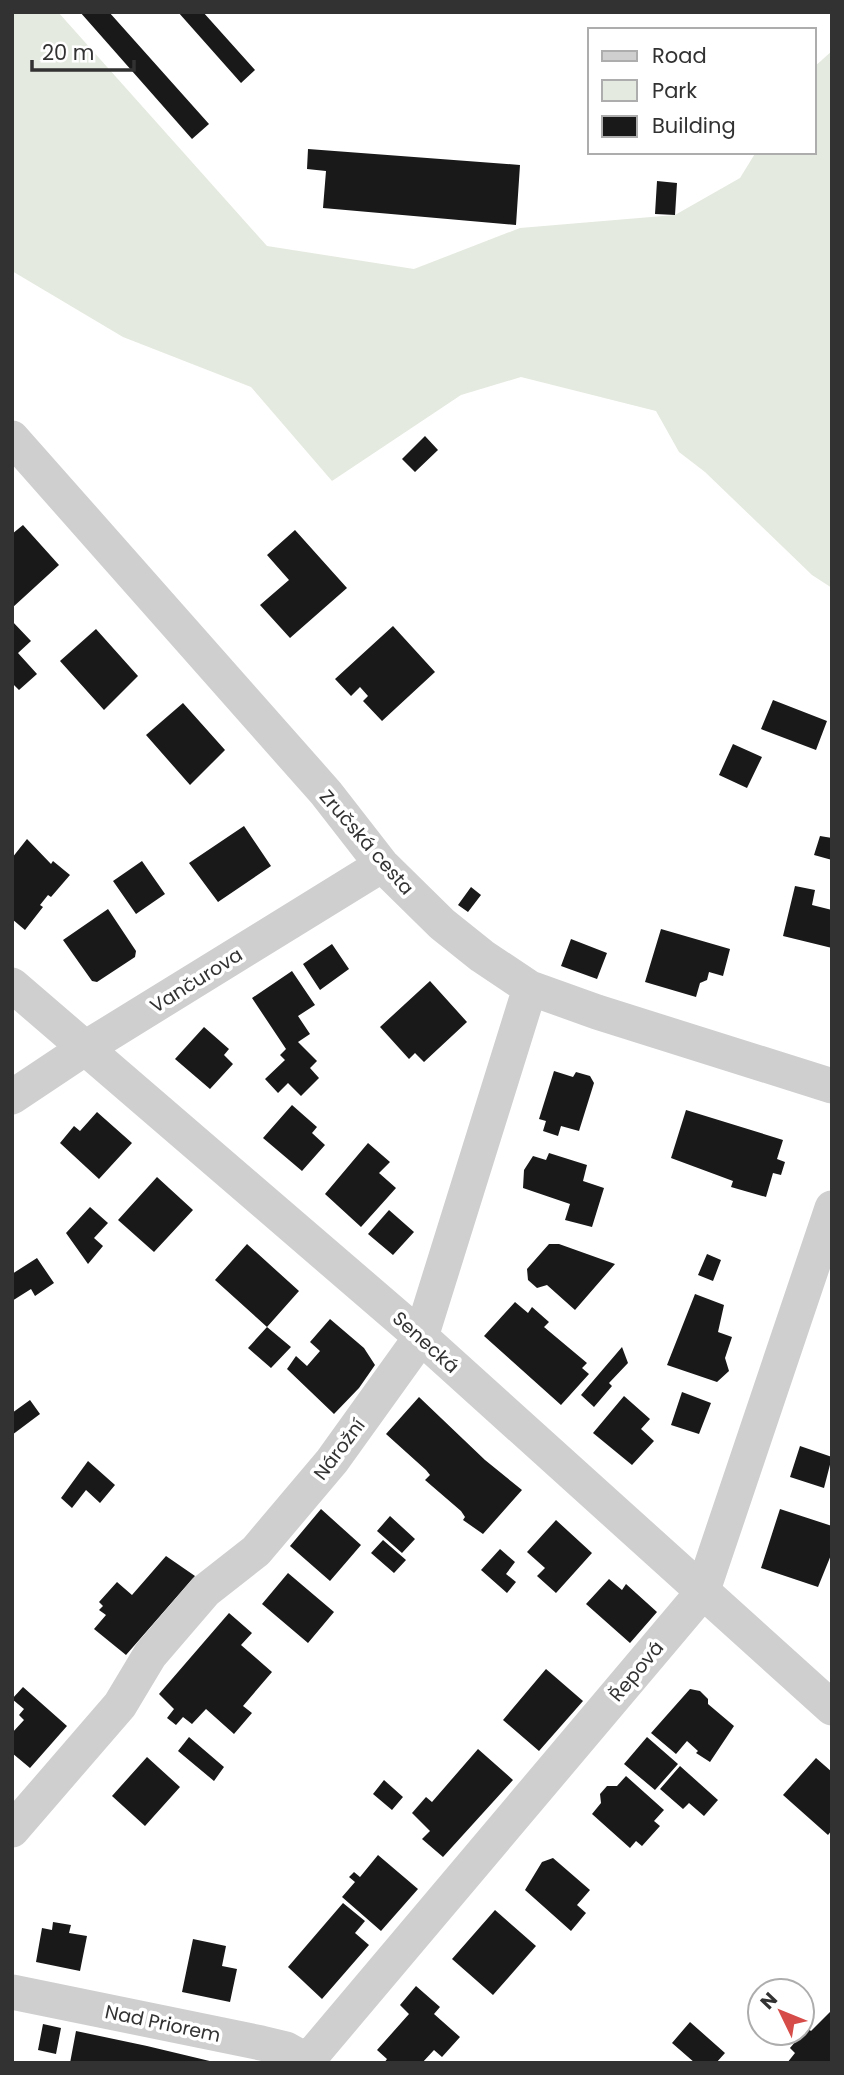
<svg xmlns="http://www.w3.org/2000/svg" width="844" height="2075" font-family="Poppins,sans-serif">
  <style>
    .green { fill: #e4eadf }
    .building { fill: #191919 }
    .lines { fill: none; stroke-linecap: round; stroke-linejoin: round }
    .street { stroke: #cfcfcf; stroke-width: 35 }
    .labels { text-anchor: middle; stroke-width: 7; stroke-linejoin: round; paint-order: stroke }
    .street-label { font-size: 19px; fill: #323232; stroke: #fff }
  </style>
  <rect width="100%" height="100%" fill="#fff"/>
  <!-- green -->
  <path class="green" d="M12,12h46l209,234 147,23 106,-41 155,-13 65,-37 16,-26h58v-85l18,-16v537l-20,-13 -107,-103 -26,-20 -23,-41 -135,-34 -60,18 -129,86 -81,-94 -128,-50 -111,-66z"/>
  <!-- building -->
  <path class="building" d="M80,12h29l100,112 -17,15z
    M178,12h25l52,58 -14,13z
    M308,149l212,16 -4,60 -193,-17 3,-37 -19,-2z
    M657,181l20,2 -2,32 -20,-1z
    M425,436l13,14 -23,22 -13,-13z
    M23,525l36,40 -47,43v-74z
    M295,530l52,58 -57,50 -30,-33 29,-25 -22,-25z
    M12,621l19,20 -13,12 19,21 -18,16 -7,-7z
    M393,626l42,46 -53,49 -19,-20 5,-5 -8,-9 -9,9 -16,-17z
    M96,629l42,47 -34,34 -44,-49z
    M773,700l54,21 -11,29 -55,-21z
    M183,703l42,47 -35,35 -44,-50z
    M733,744l29,13 -15,31 -28,-13z
    M244,826l27,40 -53,36 -29,-39z
    M820,836l12,2v22l-18,-5z
    M27,839l24,25 2,-3 17,14 -19,22 -3,-2 -8,10 3,2 -18,23 -13,-11v-61z
    M142,861l23,33 -29,20 -23,-33z
    M795,886l20,4 -3,15 20,5v38l-49,-12z
    M471,887l10,8 -13,17 -10,-7z
    M108,909l28,42 -1,6 -38,25 -5,-1 -29,-41z
    M661,929l69,20 -7,27 -14,-4 -2,8 -7,3 -4,14 -51,-15z
    M571,939l36,14 -10,26 -36,-13z
    M332,944l17,25 -29,21 -17,-26z
    M292,971l23,34 -17,11 12,18 -12,8 19,19 -7,7 9,10 -18,18 -13,-13 -10,10 -13,-14 20,-19 -5,-5 6,-6 -34,-51z
    M430,981l37,41 -43,40 -9,-9 -6,6 -29,-32z
    M204,1027l25,22 -5,6 9,9 -23,25 -35,-30z
    M554,1071l19,6 3,-5 14,4 4,7 -15,48 -18,-5 -3,10 -15,-5 3,-10 -7,-2z
    M292,1105l25,22 -5,6 13,12 -23,26 -39,-33z
    M686,1110l97,30 -6,19 8,3 -4,13 -8,-2 -7,24 -35,-10 2,-6 -62,-23z
    M97,1112l35,31 -33,36 -39,-36 14,-17 6,5z
    M368,1143l22,19 -11,11 17,15 -35,39 -36,-33z
    M549,1153l38,12 -4,16 21,7 -12,39 -27,-7 5,-16 -47,-16 1,-18 9,-14 13,4z
    M157,1177l36,33 -39,42 -36,-32z
    M90,1207l18,16 -14,15 9,8 -15,18 -22,-31z
    M389,1210l25,22 -21,23 -25,-21z
    M247,1244l52,47 -32,36 -52,-47z
    M549,1244h10l56,20 -40,46 -28,-25 -10,3 -9,-8 -1,-11z
    M707,1254l14,6 -8,21 -15,-6z
    M37,1258l17,25 -19,13 -4,-7 -19,12v-27z
    M695,1294l29,11 -6,27 14,5 -7,21 4,13 -12,11 -50,-17z
    M515,1302l13,11 4,-6 17,15 -5,5 43,36 -5,5 7,6 -28,31 -77,-69z
    M330,1319l34,29 11,17 -16,23 -25,26 -47,-45 9,-13 11,10 13,-15 -10,-9z
    M267,1327l24,20 -20,21 -23,-20z
    M622,1347l6,16 -19,20 3,3 -18,21 -13,-12z
    M682,1392l29,11 -12,31 -28,-9z
    M624,1396l26,23 -9,10 13,12 -22,24 -39,-32z
    M419,1397l66,63 37,30 -39,44 -20,-14 2,-3 -4,-6 -36,-31 5,-5 -4,-5 -40,-36z
    M30,1400l10,14 -28,21v-22z
    M800,1446l32,11 -8,31 -34,-11z
    M88,1461l27,24 -15,18 -14,-13 -14,18 -11,-10z
    M321,1509l40,36 -31,36 -40,-35z
    M780,1509l52,17 -1,29 -13,32 -57,-19z
    M390,1516l25,23 -13,14 -25,-22z
    M556,1520l36,33 -36,40 -19,-17 8,-8 -18,-16z
    M383,1540l23,20 -12,13 -23,-20z
    M500,1549l15,13 -9,12 10,8 -9,11 -26,-23z
    M166,1556l29,20 -69,79 -32,-26 12,-14 -7,-5 4,-4 -4,-4 18,-20 15,13z
    M288,1573l46,39 -26,31 -46,-39z
    M609,1579l13,11 4,-6 31,28 -27,31 -44,-39z
    M229,1613l23,20 -11,12 31,27 -29,34 9,7 -18,21 -28,-25 -14,15 -9,-7 -7,8 -9,-7 7,-9 -15,-15z
    M546,1669l37,32 -44,50 -36,-31z
    M23,1687l44,39 -37,42 -18,-15v-20l12,-13 -5,-5 5,-6 -12,-10z
    M690,1689l10,2 8,8v5l26,22 -24,36 -14,-9 2,-2 -11,-10 -11,13 -25,-21z
    M189,1737l35,30 -10,14 -36,-30z
    M647,1737l31,27 -23,26 -31,-26z
    M478,1749l35,31 -70,77 -21,-18 8,-8 -18,-18 14,-16 6,5z
    M147,1757l33,30 -35,39 -33,-30z
    M816,1758l16,14v58l-4,5 -45,-40z
    M680,1766l38,34 -14,16 -15,-13 -6,6 -23,-20z
    M626,1776l38,34 -10,11 6,5 -18,20 -6,-5 -6,7 -38,-34 9,-11 -1,-9 7,-8h10z
    M384,1780l19,17 -11,13 -19,-16z
    M378,1855l40,34 -37,42 -39,-34 13,-15 -6,-5 5,-5 6,5z
    M553,1858l37,32 -13,15 9,8 -15,18 -46,-41 17,-28z
    M343,1903l22,18 -10,12 14,12 -47,54 -34,-32z
    M495,1910l41,36 -43,49 -41,-36z
    M53,1922l18,3 -2,8 18,3 -7,35 -44,-9 6,-34 10,2z
    M193,1939l33,7 -4,20 15,3 -7,33 -48,-10z
    M416,1986l24,21 -6,7 26,23 -18,20 -8,-7 -12,13h-38l3,-4 -10,-9 32,-36 -9,-9z
    M832,2010v53h-45l8,-10 -5,-5 17,-20 4,3z
    M690,2022l35,31 -9,10h-21l-23,-20z
    M43,2024l18,4 -5,26 -18,-4z
    M76,2031l71,15 71,17h-148z"/>
  <g class="lines">
    <!-- street -->
    <path class="street" d="M12,438l314,355 56,72 60,59 40,32 48,32 67,24 235,74
      M12,985l409,352 411,371
      M12,1097l75,-50 295,-182
      M12,1830l108,-125 30,-50 55,-64 51,-40 76,-90 89,-124 109,-349
      M12,1992l249,51 25,6 25,14
      M308,2060l394,-467 130,-385"/>
  </g>
  <g class="labels">
    <!-- street labels -->
    <g class="street-label">
      <text transform="translate(367 842) rotate(49)" y="7">Zručská cesta</text>
      <text transform="translate(196 980) rotate(-32)" y="7">Vančurova</text>
      <text transform="translate(426 1342) rotate(42)" y="7">Senecká</text>
      <text transform="translate(339 1449) rotate(-53)" y="7">Nárožní</text>
      <text transform="translate(636 1671) rotate(-50)" y="7">Řepová</text>
      <text transform="translate(163 2023) rotate(12)" y="7">Nad Priorem</text>
    </g>
  </g>
  <!-- border -->
  <rect width="844" height="2075" fill="none" stroke="#323232" stroke-width="28"/>
  <!-- legend -->
  <rect x="588" y="28" width="228" height="126" fill="#ffffff" stroke="#adadad" stroke-width="2"/>
  <rect x="602" y="51" width="35" height="10" fill="#cfcfcf" stroke="#adadad" stroke-width="2"/>
  <text x="652" y="63" font-size="21" fill="#323232">Road</text>
  <rect x="602" y="80" width="35" height="21" fill="#e4eadf" stroke="#adadad" stroke-width="2"/>
  <text x="652" y="98" font-size="21" fill="#323232">Park</text>
  <rect x="602" y="116" width="35" height="21" fill="#191919" stroke="#adadad" stroke-width="2"/>
  <text x="652" y="133" font-size="21" fill="#323232">Building</text>
  <!-- north arrow -->
  <g transform="translate(781 2012) rotate(313)"><circle r="33" fill="#ffffff" stroke="#adadad" stroke-width="2"/>
  <path d="M0-5L12 26L0 18L-12 26Z" fill="#d64c48"/>
  <text y="-10" font-size="19" font-weight="bold" text-anchor="middle" fill="#323232">N</text>
  </g>
  <!-- scale -->
  <path d="M32 60v10h102v-10" fill="none" stroke="#323232" stroke-width="3.5"/>
  <text x="42" y="60" font-size="21" fill="#323232" stroke="#ffffff" stroke-width="5" paint-order="stroke">20 m</text>
</svg>
